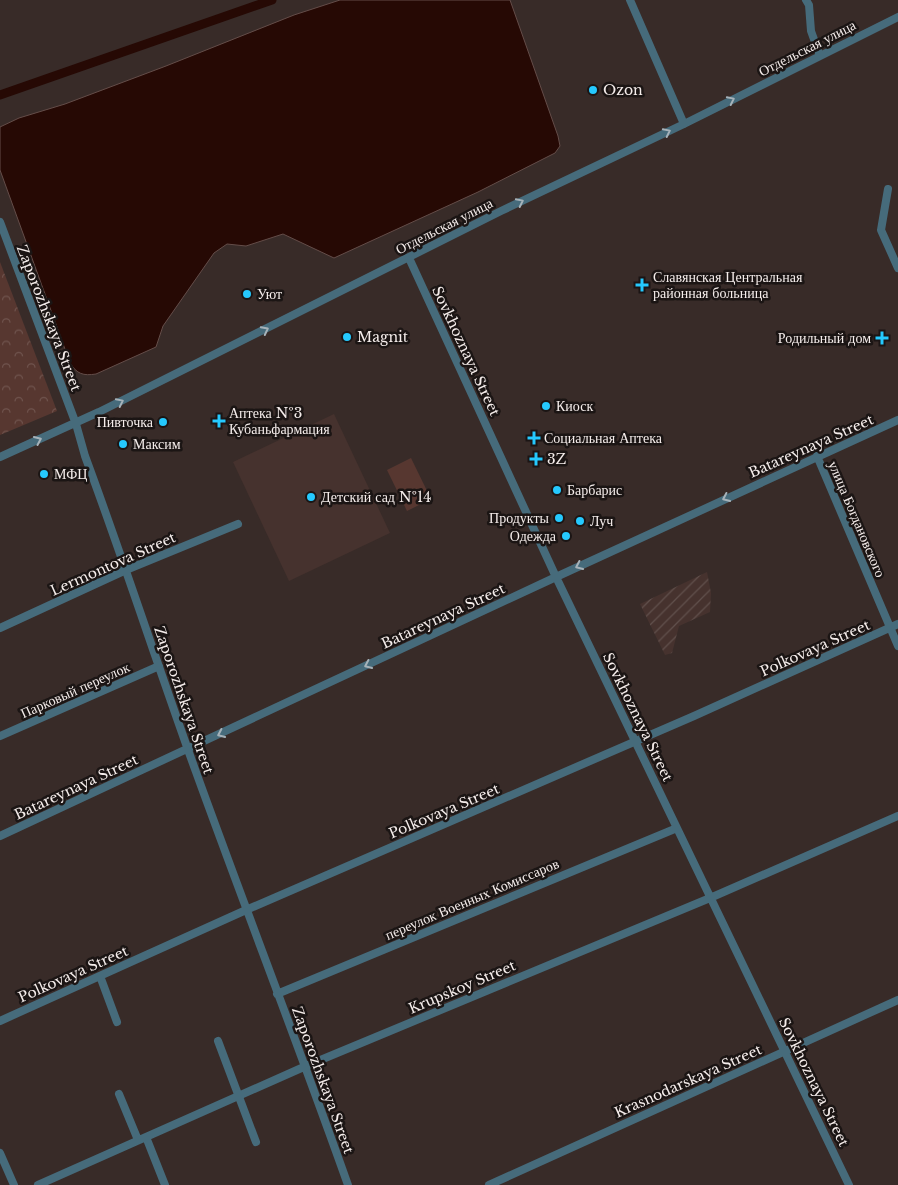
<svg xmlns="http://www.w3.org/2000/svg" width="898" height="1185" font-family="'Libre Baskerville',serif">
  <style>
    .built { fill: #46322e }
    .industrial { fill: url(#industrial-furrows) }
    .grass { fill: #573730 }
    .park { fill: url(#park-crowns) }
    .water { fill: #260904; stroke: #644d49 }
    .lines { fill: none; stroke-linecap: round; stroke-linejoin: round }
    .canal { stroke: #260904; stroke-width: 9 }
    .minor { stroke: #466b7b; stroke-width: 8 }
    .oneway { stroke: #a6b2b9 }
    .poi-dot { fill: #25c9fe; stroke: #1b1514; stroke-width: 2 }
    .labels { text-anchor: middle; stroke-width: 5; stroke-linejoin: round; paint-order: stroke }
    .street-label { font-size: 14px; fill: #f5edeb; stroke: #1b1514 }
    .poi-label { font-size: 14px; fill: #f5edeb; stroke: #1b1514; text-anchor: start }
  </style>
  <defs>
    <pattern id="industrial-furrows" width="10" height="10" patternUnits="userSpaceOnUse" patternTransform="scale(1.25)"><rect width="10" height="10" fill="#46322e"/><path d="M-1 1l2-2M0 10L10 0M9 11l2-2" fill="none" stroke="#61504c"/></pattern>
    <pattern id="park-crowns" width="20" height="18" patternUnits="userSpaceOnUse" patternTransform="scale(1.25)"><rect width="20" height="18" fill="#573730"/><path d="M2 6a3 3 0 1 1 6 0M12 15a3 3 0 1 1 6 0" fill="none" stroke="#70544e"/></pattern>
  </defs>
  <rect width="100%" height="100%" fill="#382b28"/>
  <!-- built -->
  <path class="built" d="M334,414l56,119 -101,48 -56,-119z"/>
  <!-- industrial -->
  <path class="industrial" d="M707,572l4,21 -1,19 -31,14 -7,27 -7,2 -25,-51z"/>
  <!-- grass -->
  <path class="grass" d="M411,458l20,41 -24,12 -20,-41z"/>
  <!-- park -->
  <path class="park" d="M0,262l57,149 -57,24z"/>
  <!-- water -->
  <path class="water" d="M340,0h170l48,136 2,10 -5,7 -77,39 -144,66 -51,-24 -37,12 -19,-2 -13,9 -51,73 -7,21 -60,27c-13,2 -19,0 -26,-11l-70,-193v-43l19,-9 46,-14 101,-38 128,-51z"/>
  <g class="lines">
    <!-- canal -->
    <path class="canal" d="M0,95l272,-95"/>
    <!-- minor -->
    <path class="minor" d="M630,0l54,124
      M806,0l3,5 2,26 9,25
      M888,189l-7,41 17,38
      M0,222l76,202 9,32c39,105 73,211 111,316 50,138 103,275 152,413
      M409,258l147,319 293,608
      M817,456l81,190
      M0,457l99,-45 402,-201 183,-87 214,-107
      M0,628l126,-58 112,-46
      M0,736l159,-70
      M0,836l556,-259 342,-157
      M100,976l17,46
      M277,994l400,-166
      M0,1021l246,-111 448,-194 204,-92
      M218,1041l38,101
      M119,1094l19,46
      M146,1137l19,48
      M0,1153l14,32
      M38,1185l268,-119 404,-168 188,-82
      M489,1185l409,-185"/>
  </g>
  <!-- one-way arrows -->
  <defs><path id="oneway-chevron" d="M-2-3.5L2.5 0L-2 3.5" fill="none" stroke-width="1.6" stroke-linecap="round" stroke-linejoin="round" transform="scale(1.25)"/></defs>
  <g class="oneway">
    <use href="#oneway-chevron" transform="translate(731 100) rotate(-26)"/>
    <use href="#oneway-chevron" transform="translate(667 132) rotate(-26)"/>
    <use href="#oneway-chevron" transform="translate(520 202) rotate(-26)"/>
    <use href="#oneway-chevron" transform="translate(265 330) rotate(-27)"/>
    <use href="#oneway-chevron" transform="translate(120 402) rotate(-26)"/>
    <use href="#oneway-chevron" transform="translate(38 440) rotate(-24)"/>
    <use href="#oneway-chevron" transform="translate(726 498) rotate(155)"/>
    <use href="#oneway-chevron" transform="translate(579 566) rotate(155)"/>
    <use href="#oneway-chevron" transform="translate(368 665) rotate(155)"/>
    <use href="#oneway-chevron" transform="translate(221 734) rotate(155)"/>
  </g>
  <!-- markers -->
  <g class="poi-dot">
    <circle cx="593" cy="90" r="5"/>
    <path d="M639.5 277.5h5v5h5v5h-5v5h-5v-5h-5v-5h5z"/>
    <circle cx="247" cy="294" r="5"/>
    <circle cx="347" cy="337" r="5"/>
    <path d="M879.5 330.5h5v5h5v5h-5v5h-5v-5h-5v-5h5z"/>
    <circle cx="546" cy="406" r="5"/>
    <path d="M216.5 413.5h5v5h5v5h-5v5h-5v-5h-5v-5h5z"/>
    <circle cx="163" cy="422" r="5"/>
    <path d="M531.5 430.5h5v5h5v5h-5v5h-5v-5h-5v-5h5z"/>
    <circle cx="123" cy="444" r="5"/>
    <path d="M533.5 451.5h5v5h5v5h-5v5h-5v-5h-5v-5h5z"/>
    <circle cx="44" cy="474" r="5"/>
    <circle cx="557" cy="490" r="5"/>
    <circle cx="311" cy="497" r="5"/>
    <circle cx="559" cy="518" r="5"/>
    <circle cx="580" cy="521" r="5"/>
    <circle cx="566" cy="536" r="5"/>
  </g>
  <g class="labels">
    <!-- street labels -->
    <g class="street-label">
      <text transform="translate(807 48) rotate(-27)" y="5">Отдельская улица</text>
      <text transform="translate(444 226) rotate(-27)" y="5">Отдельская улица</text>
      <text transform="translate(49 318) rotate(69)" y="5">Zaporozhskaya Street</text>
      <text transform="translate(466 351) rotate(65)" y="5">Sovkhoznaya Street</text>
      <text transform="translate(811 446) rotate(-24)" y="5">Batareynaya Street</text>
      <text transform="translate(857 519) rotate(67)" y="5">улица Богдановского</text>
      <text transform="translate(113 564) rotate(-24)" y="5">Lermontova Street</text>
      <text transform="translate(443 616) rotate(-25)" y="5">Batareynaya Street</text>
      <text transform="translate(815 648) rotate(-24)" y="5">Polkovaya Street</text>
      <text transform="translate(75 690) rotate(-24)" y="5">Парковый переулок</text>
      <text transform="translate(184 700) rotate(71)" y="5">Zaporozhskaya Street</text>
      <text transform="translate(638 717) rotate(64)" y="5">Sovkhoznaya Street</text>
      <text transform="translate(76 787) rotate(-25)" y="5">Batareynaya Street</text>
      <text transform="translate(444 811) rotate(-23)" y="5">Polkovaya Street</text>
      <text transform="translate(472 899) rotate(-23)" y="5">переулок Военных Комиссаров</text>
      <text transform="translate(73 974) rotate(-24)" y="5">Polkovaya Street</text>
      <text transform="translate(462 987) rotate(-23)" y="5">Krupskoy Street</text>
      <text transform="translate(323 1080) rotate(70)" y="5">Zaporozhskaya Street</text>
      <text transform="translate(688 1081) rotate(-24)" y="5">Krasnodarskaya Street</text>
      <text transform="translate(814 1082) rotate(64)" y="5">Sovkhoznaya Street</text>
    </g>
    <!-- poi labels -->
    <g class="poi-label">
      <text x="603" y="95">Ozon</text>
      <text x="653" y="282">Славянская Центральная<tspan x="653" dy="16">районная больница</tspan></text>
      <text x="257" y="299">Уют</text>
      <text x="357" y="342">Magnit</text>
      <text x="871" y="343" text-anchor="end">Родильный дом</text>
      <text x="556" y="411">Киоск</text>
      <text x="229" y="418">Аптека №3<tspan x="229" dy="16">Кубаньфармация</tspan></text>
      <text x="153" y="427" text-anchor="end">Пивточка</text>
      <text x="544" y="443">Социальная Аптека</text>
      <text x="133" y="449">Максим</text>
      <text x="547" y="464">3Z</text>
      <text x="54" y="479">МФЦ</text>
      <text x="567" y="495">Барбарис</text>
      <text x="321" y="502">Детский сад №14</text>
      <text x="549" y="523" text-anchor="end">Продукты</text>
      <text x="590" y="526">Луч</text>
      <text x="556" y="541" text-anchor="end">Одежда</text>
    </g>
  </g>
</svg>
